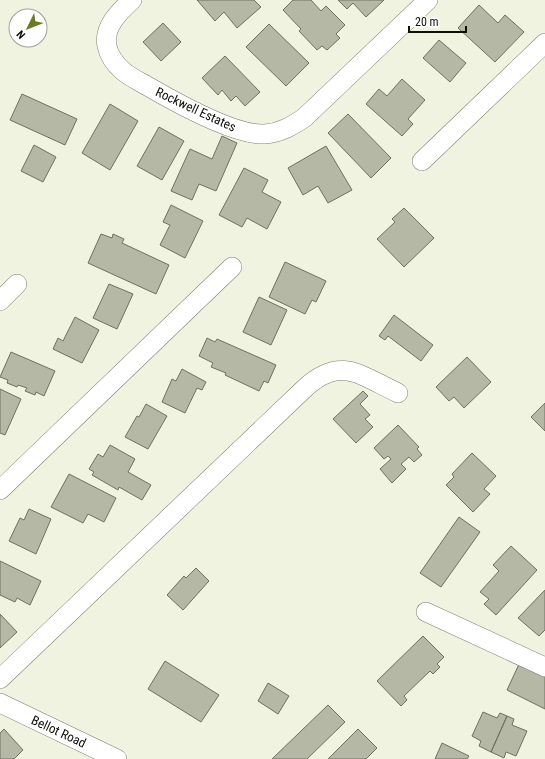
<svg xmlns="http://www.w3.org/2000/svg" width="545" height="759" font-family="'Roboto Condensed',sans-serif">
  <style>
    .building { fill: #b5b8a5; stroke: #6d715f }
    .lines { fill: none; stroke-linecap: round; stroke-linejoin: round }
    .street-casing { stroke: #7c7f6d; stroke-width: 20 }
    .street { stroke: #fff; stroke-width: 19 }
    .labels { text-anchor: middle; stroke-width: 3.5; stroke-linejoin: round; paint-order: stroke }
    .street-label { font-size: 13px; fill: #0e0f09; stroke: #fff }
  </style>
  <rect width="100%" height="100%" fill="#eff3df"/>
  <!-- building -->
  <path class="building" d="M197,0h57l7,7 -24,21 -13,-16 -9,9z
    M293,0h18l10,11 5,-5 19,19 -9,9 4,4 -13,12 -5,-4 -5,4 -18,-19 2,-2 -18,-19z
    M338,0h46l-18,17 -13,-14 -6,6z
    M479,5l19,18 7,-8 19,17 -29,30 -37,-34z
    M163,23l18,19 -20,19 -18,-19z
    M269,24l40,39 -23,23 -40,-39z
    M439,40l27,23 -16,19 -27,-24z
    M225,56l35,36 -15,14 -9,-10 -5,5 -9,-11 -4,5 -16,-17z
    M402,79l23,21 -17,19 5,5 -11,12 -36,-32 13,-15 8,7z
    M22,94l55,25 -12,26 -55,-25z
    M110,104l28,17 -28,49 -28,-17z
    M348,114l43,44 -20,20 -43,-45z
    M159,127l25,14 -22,39 -25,-14z
    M222,136l15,7 -21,48 -17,-7 -7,16 -21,-9 19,-42 22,10z
    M34,145l22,12 -13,25 -22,-11z
    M326,146l26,44 -24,13 -10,-17 -15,9 -15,-27z
    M244,168l24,12 -6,12 19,10 -14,27 -20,-11 -5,9 -23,-12z
    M171,205l32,16 -18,37 -25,-13 10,-20 -7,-3z
    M404,208l30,30 -30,29 -27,-28 18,-17 -3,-3z
    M101,234l11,4 1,-4 11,5 -2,4 47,22 -13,29 -68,-31z
    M285,262l41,19 -10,21 -4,-2 -7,14 -36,-17z
    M109,284l24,10 -16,35 -24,-11z
    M259,297l28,13 -16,35 -28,-13z
    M394,315l39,30 -12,16 -33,-25 -3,4 -6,-4z
    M75,317l24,13 -17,33 -29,-14 5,-11 5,3z
    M207,338l8,4 2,-3 59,26 -8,18 -4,-2 -5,10 -34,-16 1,-2 -15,-6 2,-4 -14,-7z
    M11,352l44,19 -11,25 -8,-4 -1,3 -10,-4 2,-3 -9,-3 -1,2 -10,-4 1,-3 -8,-3z
    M467,357l24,25 -27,26 -10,-11 -5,4 -13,-14z
    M182,369l24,13 -4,8 -5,-2 -12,25 -23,-11 10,-23 4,2z
    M0,389l21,10 -16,36 -5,-2z
    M363,391l5,5 -8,8 10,11 -5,4 8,8 -17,16 -23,-24z
    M545,403v28l-14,-14z
    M146,404l21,12 -19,33 -23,-12 12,-21 2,1z
    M398,425l21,22 -2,2 5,6 -8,7 -5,-5 -8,7 5,5 -14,14 -12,-14 11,-10 -3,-3 -4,3 -10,-11z
    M110,445l25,14 -7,13 23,13 -9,15 -23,-13 -1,3 -26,-15 2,-3 -5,-3 9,-15 5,3z
    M472,453l24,23 -12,13 6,5 -17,18 -27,-27 8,-8 -2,-3z
    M69,474l47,24 -12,24 -16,-8 -5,9 -32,-16z
    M29,509l22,10 -15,35 -27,-13 11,-23 4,2z
    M459,517l21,15 -39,55 -21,-14z
    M511,546l26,24 -41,45 -12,-11 5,-5 -9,-7 19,-21 -6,-6z
    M0,561l41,20 -11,24 -13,-7 -2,4 -15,-7z
    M196,568l13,13 -26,29 -16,-15 17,-19 2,2z
    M545,590v40l-6,6 -21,-18z
    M0,614l17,18 -17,16z
    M423,636l21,21 -7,7 3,3 -7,7 -3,-3 -26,25 3,4 -6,6 -24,-25z
    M165,661l54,34 -18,27 -53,-33z
    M520,662l25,12v35l-38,-19z
    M268,683l21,13 -11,18 -20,-13z
    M328,705l17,17 -38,37h-35z
    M483,712l14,6 3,-5 7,3 -16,36 -12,-6 2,-5 -9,-5z
    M507,716l7,3 -2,6 15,6 -11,25 -10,-4 -2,6 -13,-6z
    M4,729l19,21 -9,9h-14v-26z
    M358,729l19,19 -11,11h-38z
    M442,743l27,13 -2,3h-32z"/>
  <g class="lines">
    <defs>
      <path id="street" d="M132,0c-13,12 -29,27 -25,46 2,10 9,19 16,25 8,7 18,11 26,16 26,15 87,49 116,47 15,-1 27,-8 39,-16l124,-118
        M422,161l123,-118
        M0,301l17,-17
        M0,490l232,-223
        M426,612l119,55
        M0,679l304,-290c36,-34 56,-14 94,4
        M0,703l117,56"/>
    </defs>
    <!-- street casing -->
    <use href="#street" class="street-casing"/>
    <!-- street -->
    <use href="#street" class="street"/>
  </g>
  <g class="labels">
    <!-- street labels -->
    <g class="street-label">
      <text transform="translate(196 109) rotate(25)" y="5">Rockwell Estates</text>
      <text transform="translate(59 731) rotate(25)" y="5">Bellot Road</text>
    </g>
  </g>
  <!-- north arrow -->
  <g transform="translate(28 28) rotate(227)"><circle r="19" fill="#ffffff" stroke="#9f9f9d"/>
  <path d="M0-3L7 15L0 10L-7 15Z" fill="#6e7924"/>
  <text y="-6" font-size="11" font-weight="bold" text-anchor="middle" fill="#0e0f09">N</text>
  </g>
  <!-- scale -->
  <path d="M409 26v6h57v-6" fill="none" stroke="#0e0f09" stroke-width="2"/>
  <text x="415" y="26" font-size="12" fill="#0e0f09" stroke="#ffffff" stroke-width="3" paint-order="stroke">20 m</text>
</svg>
